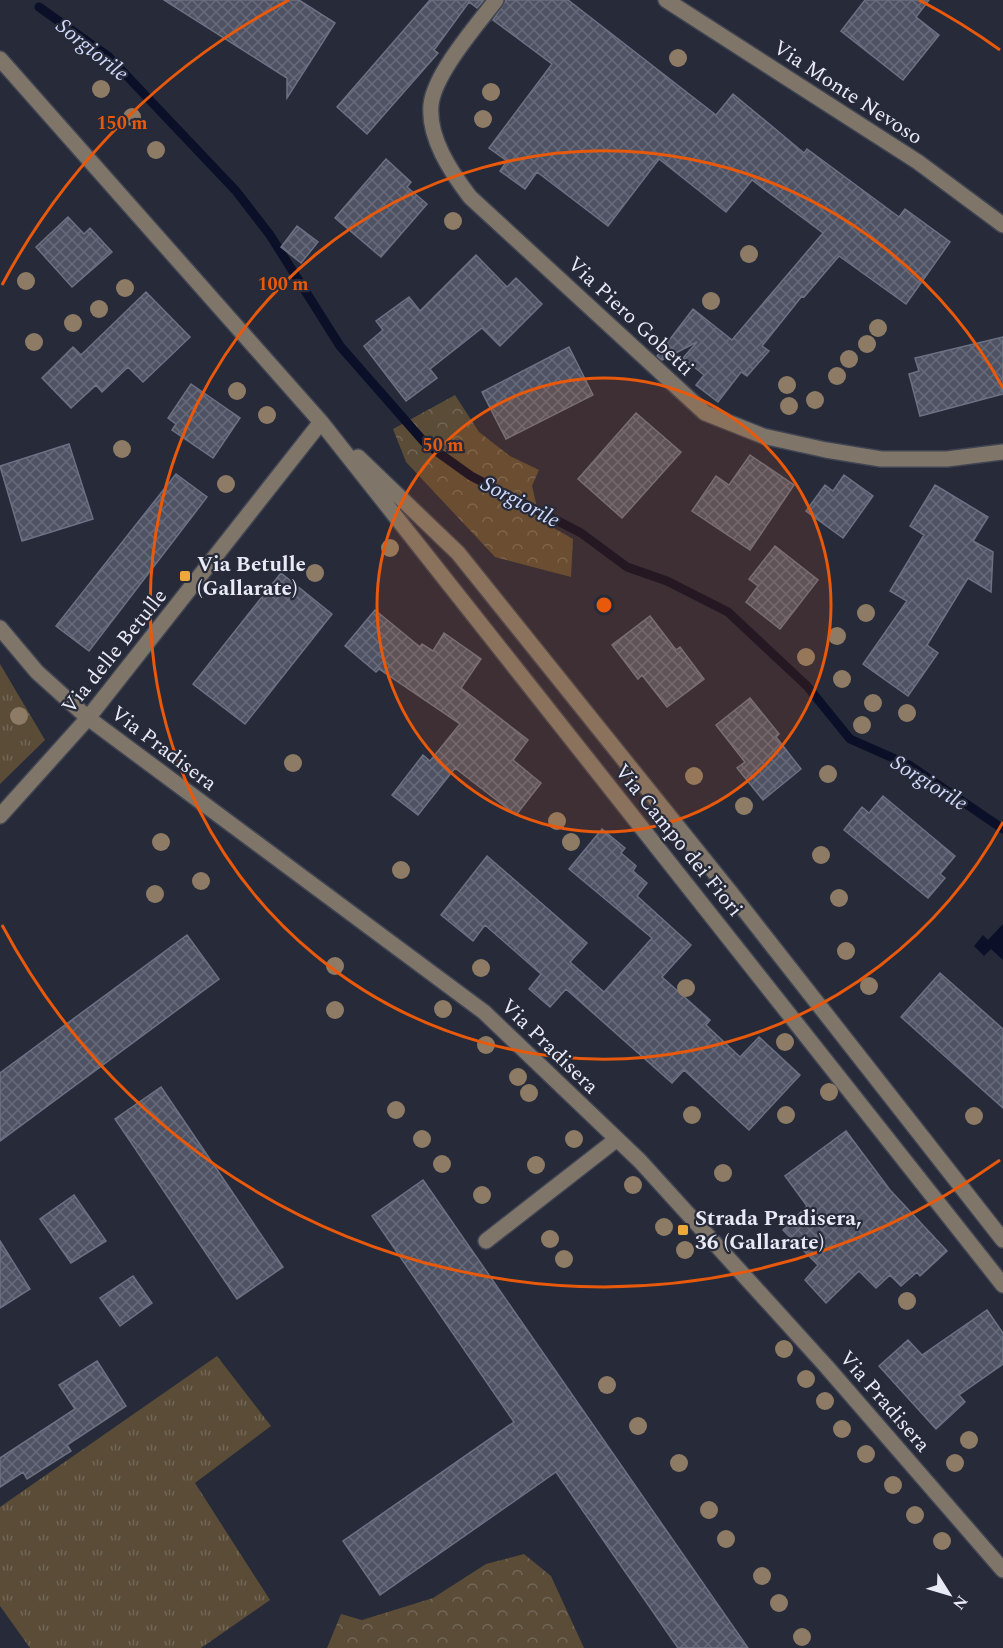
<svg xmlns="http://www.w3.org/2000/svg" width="1003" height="1648" font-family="Spectral,serif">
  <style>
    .grass { fill: url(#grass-tufts) }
    .forest { fill: url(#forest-crowns) }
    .water { fill: #0b0f27 }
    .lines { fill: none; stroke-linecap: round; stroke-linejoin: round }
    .stream { stroke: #0b0f27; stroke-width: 9 }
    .building { fill: url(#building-cross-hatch); stroke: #6c7183; stroke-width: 1.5 }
    .minor-casing { stroke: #414553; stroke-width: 18 }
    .minor { stroke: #7f7669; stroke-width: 15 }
    .tree { fill: #8d7b65 }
    .ring { fill: none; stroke: #e8590c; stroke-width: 3 }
    .poi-dot { fill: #eba939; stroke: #262a39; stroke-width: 2 }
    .labels { text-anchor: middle; stroke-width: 4.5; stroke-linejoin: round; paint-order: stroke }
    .street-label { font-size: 21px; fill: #e8eaf5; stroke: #262a39 }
    .poi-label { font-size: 21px; font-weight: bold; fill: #e8eaf5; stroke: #262a39; text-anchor: start }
    .water-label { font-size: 22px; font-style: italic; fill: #d0d9fb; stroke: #262a39 }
    .centre { fill: #e8590c; stroke: #262a39; stroke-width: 3 }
    .ring-label { font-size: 18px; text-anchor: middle; font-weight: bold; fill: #e8590c; stroke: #262a39; stroke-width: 4.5; stroke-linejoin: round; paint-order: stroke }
  </style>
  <defs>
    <pattern id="grass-tufts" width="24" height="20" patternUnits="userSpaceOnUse" patternTransform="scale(1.5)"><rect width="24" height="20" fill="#5a4c37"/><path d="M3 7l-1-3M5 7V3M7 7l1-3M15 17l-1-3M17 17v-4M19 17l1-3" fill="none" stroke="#726655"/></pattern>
    <pattern id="forest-crowns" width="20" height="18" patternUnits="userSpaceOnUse" patternTransform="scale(1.5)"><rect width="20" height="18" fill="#5a4c37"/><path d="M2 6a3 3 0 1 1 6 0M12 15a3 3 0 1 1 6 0" fill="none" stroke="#726655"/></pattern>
    <pattern id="building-cross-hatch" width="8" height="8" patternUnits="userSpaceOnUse" patternTransform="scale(1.5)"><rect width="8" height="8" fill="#4e5263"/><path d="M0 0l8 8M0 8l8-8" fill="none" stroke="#686b7a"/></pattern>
  </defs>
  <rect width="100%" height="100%" fill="#262a39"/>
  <!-- grass -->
  <path class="grass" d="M0,664l45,76 -45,44z
    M217,1356l54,70 -76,57 75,117 -69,48h-171l-30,-42v-99z"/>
  <!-- forest -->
  <path class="forest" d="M455,395l24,37 31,24 29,14 -7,16 8,34 33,19 -2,38 -76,-20 -89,-95 -13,-33z
    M524,1554l27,22 33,72h-257l14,-34 21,6 71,-22 53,-34z"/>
  <!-- water -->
  <path class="water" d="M1003,924v36l-12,-11 -7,7 -10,-10 9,-11 5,5z"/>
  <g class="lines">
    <!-- stream -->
    <path class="stream" d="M39,7l70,50 127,134 34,44 70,111 85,97 46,33 110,57 46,34 40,14 61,31 79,74 43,53 59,26 94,64"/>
  </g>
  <!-- building -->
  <path class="building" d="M164,0h135l36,23 -48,75v-20z
    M430,0h54l-7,8 -8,-6 -35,48 4,3 -71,81 -30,-27z
    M506,0h62l148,115 17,-21 71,59 3,-4 92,68 6,-8 45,33 -44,62 -67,-48 -35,41 -2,-1 -40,50 7,5 -22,25 -6,-4 -23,30 -22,-17 8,-10 -21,-17 14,-16 -35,18 -5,-4 36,-47 39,31 91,-107 -71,-53 -26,32 -67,-53 -51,67 -71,-54 -12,17 -25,-18 7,-10 -18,-13 63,-84 -59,-44z
    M865,0h64l-13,17 23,18 -36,45 -62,-49z
    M386,159l25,23 -4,5 20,17 -46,53 -46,-39z
    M68,217l16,17 6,-6 22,24 -40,35 -36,-40z
    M297,226l21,16 -17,21 -20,-16z
    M476,255l31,32 9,-9 26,26 -42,42 -18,-18 -52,41 7,9 -31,23 -42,-55 19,-16 -7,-9 33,-24 11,14z
    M146,292l44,45 -47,45 -15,-15 -26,25 -6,-7 -25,23 -29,-30 31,-31 8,8z
    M1003,337v57l-83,22 -11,-42 10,-3 -4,-13z
    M569,347l24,48 -87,44 -24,-47z
    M191,384l49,34 -27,40 -41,-28 4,-6 -8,-6z
    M636,413l45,39 -59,66 -44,-39z
    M69,444l24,75 -71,22 -22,-75z
    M750,455l44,30 -44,65 -58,-39 24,-35 13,9z
    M176,474l31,23 -118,154 -33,-25z
    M844,475l29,21 -30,42 -37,-27 19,-26 8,6z
    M935,485l53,32 -15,24 20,11 -2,40 -23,-14 -41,67 11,8 -30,43 -45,-32 44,-63 -17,-10 34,-56 -14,-9z
    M775,546l43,34 -38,49 -34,-27 12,-16 -9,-7z
    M281,573l51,41 -87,110 -52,-40z
    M375,610l45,37 2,-3 11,7 11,-18 37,26 -20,29 67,52 -15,20 28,23 -25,32 -61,-47 -37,47 -26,-20 31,-40 7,6 30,-37 -81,-55 -3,3 -31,-26z
    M650,616l26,34 4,-3 24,32 -37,28 -25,-32 -4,4 -26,-34z
    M750,698l29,36 -3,3 25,32 -38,31 -26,-32 8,-6 -29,-37z
    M883,796l72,60 -15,18 5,4 -17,20 -84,-68 18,-23 7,6z
    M602,829l23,19 -4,5 15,13 -3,5 14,12 -10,13 54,49 -29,32 48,43 -4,5 34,32 19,-20 41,38 -51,55 -65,-60 -12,13 -106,-94 -16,18 -21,-18 12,-15 -56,-49 -12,16 -32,-26 46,-59 100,87 -17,19 34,30 48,-54 -83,-69z
    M187,935l32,44 -219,162v-68z
    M940,973l63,56v79l-102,-91z
    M161,1087l122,180 -46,32 -122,-180z
    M846,1131l44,59 57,61 -27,25 -3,-4 -16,14 -11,-11 -14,13 -17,-17 -33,32 -21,-23 13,-15 -35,-35 24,-24 -22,-30z
    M423,1180l325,468h-70l-122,-176 -176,123 -37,-54 171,-119 -142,-206z
    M74,1195l32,46 -35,22 -31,-44z
    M0,1241l30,48 -30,19z
    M133,1276l19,27 -32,23 -20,-28z
    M987,1310l16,23v31l-44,31 6,7 -29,27 -57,-63 29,-26 14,15z
    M97,1361l29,45 -59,39 4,6 -44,28 -4,-7 -23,15v-29l75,-49 -16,-24z"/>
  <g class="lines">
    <defs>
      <path id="minor" d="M496,0c-19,25 -62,74 -65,105 -3,33 20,67 39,92l235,216 58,23 63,14 55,9h66l56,-7
        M666,0l252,162 85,63
        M0,59l321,363 682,863
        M358,457l100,96 273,340 272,347
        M0,628l37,44 51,46 396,294 156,149 186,205 177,204
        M0,816l88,-98 233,-296
        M486,1241l131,-102"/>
    </defs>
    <!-- minor casing -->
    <use href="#minor" class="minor-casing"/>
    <!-- minor -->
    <use href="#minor" class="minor"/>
  </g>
  <!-- trees -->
  <g class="tree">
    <circle cx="678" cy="58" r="9"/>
    <circle cx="101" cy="89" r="9"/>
    <circle cx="491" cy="92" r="9"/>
    <circle cx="132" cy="117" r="9"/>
    <circle cx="483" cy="119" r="9"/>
    <circle cx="156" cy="150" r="9"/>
    <circle cx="453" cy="221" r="9"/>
    <circle cx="749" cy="254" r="9"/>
    <circle cx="26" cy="281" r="9"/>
    <circle cx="125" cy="288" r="9"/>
    <circle cx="711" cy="301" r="9"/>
    <circle cx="99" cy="309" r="9"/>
    <circle cx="73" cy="323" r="9"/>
    <circle cx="878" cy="328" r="9"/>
    <circle cx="34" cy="342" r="9"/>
    <circle cx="867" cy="344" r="9"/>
    <circle cx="849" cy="359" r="9"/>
    <circle cx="837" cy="376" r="9"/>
    <circle cx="787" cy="385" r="9"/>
    <circle cx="237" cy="391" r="9"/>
    <circle cx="815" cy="400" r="9"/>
    <circle cx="789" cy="406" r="9"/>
    <circle cx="267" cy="415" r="9"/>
    <circle cx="122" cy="449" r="9"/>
    <circle cx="226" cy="484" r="9"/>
    <circle cx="390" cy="548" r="9"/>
    <circle cx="315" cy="573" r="9"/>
    <circle cx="866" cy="613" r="9"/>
    <circle cx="837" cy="636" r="9"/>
    <circle cx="806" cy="657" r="9"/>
    <circle cx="842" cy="679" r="9"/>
    <circle cx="873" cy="703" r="9"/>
    <circle cx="907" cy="713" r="9"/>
    <circle cx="19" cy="716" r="9"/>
    <circle cx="862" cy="725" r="9"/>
    <circle cx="293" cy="763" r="9"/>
    <circle cx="828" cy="774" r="9"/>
    <circle cx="694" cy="776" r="9"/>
    <circle cx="744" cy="806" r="9"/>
    <circle cx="557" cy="821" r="9"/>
    <circle cx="161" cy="842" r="9"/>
    <circle cx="571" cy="842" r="9"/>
    <circle cx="821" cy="855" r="9"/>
    <circle cx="401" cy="870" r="9"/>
    <circle cx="201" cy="881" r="9"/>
    <circle cx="155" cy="894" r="9"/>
    <circle cx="839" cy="898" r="9"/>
    <circle cx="846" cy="951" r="9"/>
    <circle cx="335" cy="966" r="9"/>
    <circle cx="481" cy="968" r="9"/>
    <circle cx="869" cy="986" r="9"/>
    <circle cx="686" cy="988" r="9"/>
    <circle cx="443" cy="1009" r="9"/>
    <circle cx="335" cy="1010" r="9"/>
    <circle cx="785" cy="1042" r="9"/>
    <circle cx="486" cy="1045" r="9"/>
    <circle cx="518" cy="1077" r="9"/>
    <circle cx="829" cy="1092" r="9"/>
    <circle cx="529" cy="1093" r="9"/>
    <circle cx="396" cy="1110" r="9"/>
    <circle cx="692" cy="1115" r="9"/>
    <circle cx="786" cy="1115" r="9"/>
    <circle cx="974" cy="1116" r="9"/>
    <circle cx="422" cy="1139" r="9"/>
    <circle cx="574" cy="1139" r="9"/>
    <circle cx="442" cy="1164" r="9"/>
    <circle cx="536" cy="1165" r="9"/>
    <circle cx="723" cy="1173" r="9"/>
    <circle cx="633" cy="1185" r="9"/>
    <circle cx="482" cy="1195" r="9"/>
    <circle cx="664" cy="1227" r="9"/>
    <circle cx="550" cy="1239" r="9"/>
    <circle cx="685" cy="1250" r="9"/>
    <circle cx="564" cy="1259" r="9"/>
    <circle cx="907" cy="1301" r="9"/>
    <circle cx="784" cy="1349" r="9"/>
    <circle cx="806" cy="1379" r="9"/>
    <circle cx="607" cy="1385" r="9"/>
    <circle cx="825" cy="1401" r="9"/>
    <circle cx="638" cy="1426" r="9"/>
    <circle cx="842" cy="1429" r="9"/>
    <circle cx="969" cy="1440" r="9"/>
    <circle cx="866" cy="1454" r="9"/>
    <circle cx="679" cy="1463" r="9"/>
    <circle cx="955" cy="1463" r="9"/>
    <circle cx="893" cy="1485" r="9"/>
    <circle cx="709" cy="1510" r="9"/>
    <circle cx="915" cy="1515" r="9"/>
    <circle cx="726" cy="1539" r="9"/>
    <circle cx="942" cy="1541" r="9"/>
    <circle cx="762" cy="1576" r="9"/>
    <circle cx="779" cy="1603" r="9"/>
    <circle cx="802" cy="1637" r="9"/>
  </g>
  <!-- distance rings -->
  <circle cx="604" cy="605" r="227" fill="#e8590c" fill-opacity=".12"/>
  <g class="ring">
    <circle cx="604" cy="605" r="227"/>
    <path d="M1003 822A454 454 0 1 1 1003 388"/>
    <path d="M1000 1160A682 682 0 0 1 2 925M2 285A682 682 0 0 1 289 0M919 0A682 682 0 0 1 1000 50"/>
  </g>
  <!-- markers -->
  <g class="poi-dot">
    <rect x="179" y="570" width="12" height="12" rx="3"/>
    <rect x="677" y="1224" width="12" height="12" rx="3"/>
  </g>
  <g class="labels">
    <!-- street labels -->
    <g class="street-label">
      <text transform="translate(848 92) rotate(33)" y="7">Via Monte Nevoso</text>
      <text transform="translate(631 316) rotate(43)" y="7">Via Piero Gobetti</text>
      <text transform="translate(114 651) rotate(-51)" y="7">Via delle Betulle</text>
      <text transform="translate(164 748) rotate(37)" y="7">Via Pradisera</text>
      <text transform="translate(679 840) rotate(51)" y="7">Via Campo dei Fiori</text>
      <text transform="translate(550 1046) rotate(44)" y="7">Via Pradisera</text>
      <text transform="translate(885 1401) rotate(49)" y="7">Via Pradisera</text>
    </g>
    <!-- poi labels -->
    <g class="poi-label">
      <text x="197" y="571">Via Betulle<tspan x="197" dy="24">(Gallarate)</tspan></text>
      <text x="695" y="1225">Strada Pradisera,<tspan x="695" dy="24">36 (Gallarate)</tspan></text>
    </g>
    <!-- water labels -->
    <g class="water-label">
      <text transform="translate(93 49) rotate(39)" y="8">Sorgiorile</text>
      <text transform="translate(521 501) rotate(28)" y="8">Sorgiorile</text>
      <text transform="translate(930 782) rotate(32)" y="8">Sorgiorile</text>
    </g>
  </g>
  <circle cx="604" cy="605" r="9" class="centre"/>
  <g class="ring-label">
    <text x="122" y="129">150 m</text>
    <text x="283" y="290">100 m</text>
    <text x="443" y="451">50 m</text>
  </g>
  <!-- north arrow -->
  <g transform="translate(949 1594) rotate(127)" stroke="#262a39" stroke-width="4.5" paint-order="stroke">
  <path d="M0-4.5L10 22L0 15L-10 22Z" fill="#e8eaf5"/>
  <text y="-9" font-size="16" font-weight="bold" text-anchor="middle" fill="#e8eaf5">N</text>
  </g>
</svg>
